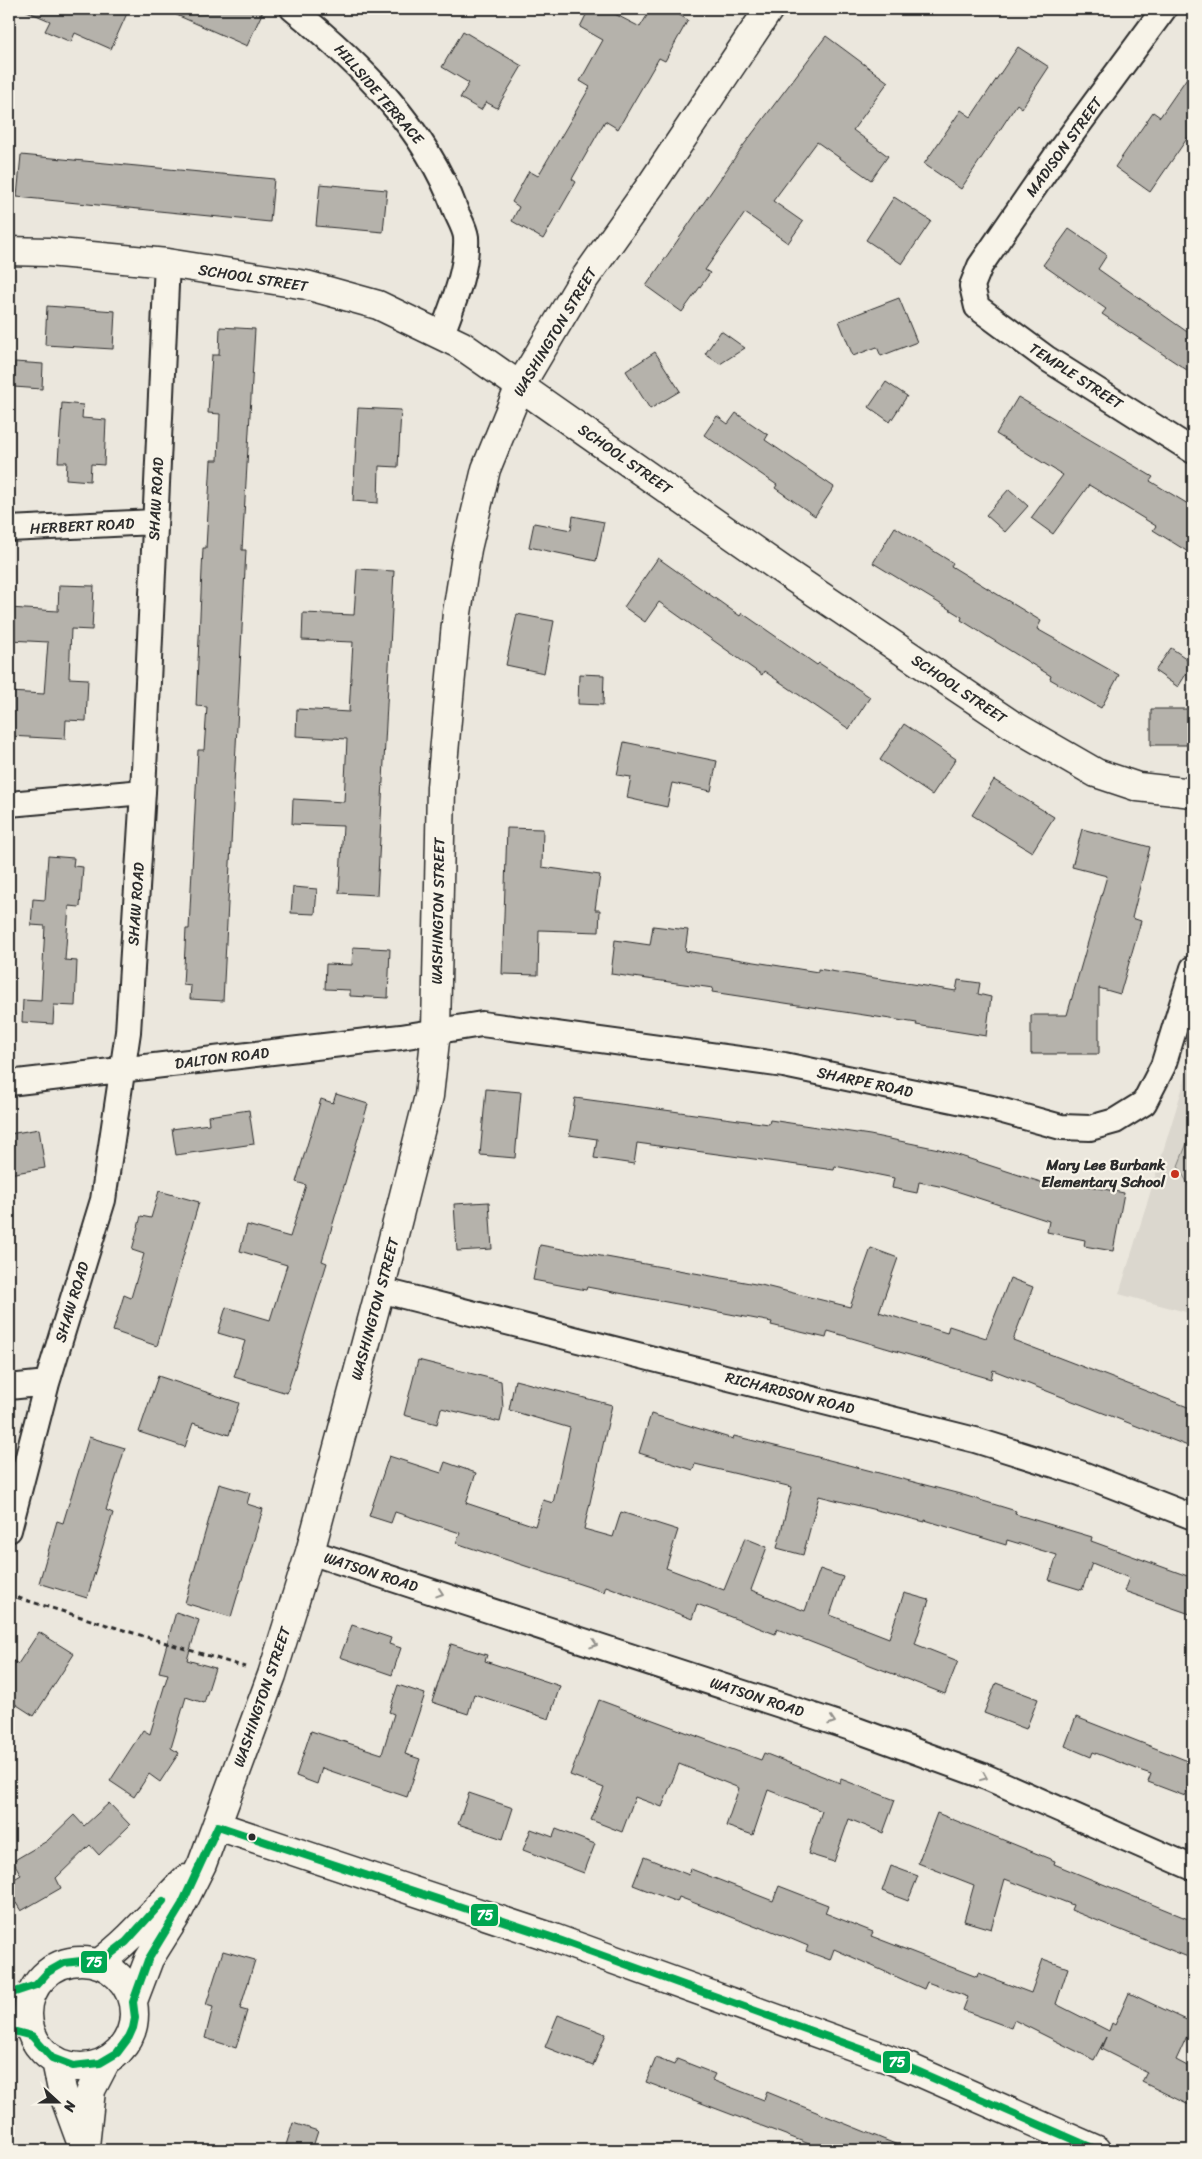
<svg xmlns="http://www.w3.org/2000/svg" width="1202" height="2159" font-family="Sriracha,sans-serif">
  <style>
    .built { fill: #dbd7ce }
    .green { fill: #cbc8bf; stroke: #7b7a75 }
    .building { fill: #b5b2ab; stroke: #2b2b2b }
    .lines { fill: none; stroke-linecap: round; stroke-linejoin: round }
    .street-casing { stroke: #2b2b2b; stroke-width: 28 }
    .secondary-casing { stroke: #2b2b2b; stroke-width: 31 }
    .path { stroke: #2b2b2b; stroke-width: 3; stroke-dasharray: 5 4; stroke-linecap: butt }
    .street { stroke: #f7f3e8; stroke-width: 24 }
    .secondary { stroke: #f7f3e8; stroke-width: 28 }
    .bus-1-casing { stroke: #f7f3e8; stroke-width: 11 }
    .bus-1 { stroke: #00a651; stroke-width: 8 }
    .oneway { stroke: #918f8a }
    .poi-dot { fill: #c8321e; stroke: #f7f3e8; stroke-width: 2 }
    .bus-dot { fill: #2b2b2b; stroke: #f7f3e8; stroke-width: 2 }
    .labels { text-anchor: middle; stroke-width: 4.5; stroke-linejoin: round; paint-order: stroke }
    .street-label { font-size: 15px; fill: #2b2b2b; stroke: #f7f3e8 }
    .poi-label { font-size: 15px; font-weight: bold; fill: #2b2b2b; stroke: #f7f3e8; text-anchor: end }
    .line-badge { stroke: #f7f3e8; stroke-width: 2 }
    .badge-label { font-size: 14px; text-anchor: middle; font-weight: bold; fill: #fff }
  </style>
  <rect width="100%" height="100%" fill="#ebe7dd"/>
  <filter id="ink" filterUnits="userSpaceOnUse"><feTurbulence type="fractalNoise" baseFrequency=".02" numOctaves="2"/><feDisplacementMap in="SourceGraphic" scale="10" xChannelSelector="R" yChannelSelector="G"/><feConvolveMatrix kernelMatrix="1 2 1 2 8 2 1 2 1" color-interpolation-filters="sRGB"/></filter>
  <g filter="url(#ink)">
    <!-- built -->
    <path class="built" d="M1193,1054v260l-74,-20z"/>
    <!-- green -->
    <path class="green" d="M1193,1128v65l-15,-27z"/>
    <!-- building -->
    <path class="building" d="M22,9h107l-18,40 -36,-16 -4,9 -26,-11 5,-10z
      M163,9h101l-17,37z
      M589,9h16l35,18 11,-18h18l19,11 -23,41 -6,-3 -41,71 -13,-8 -33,58 4,3 -33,57 -31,-18 7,-14 -7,-5 17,-31 9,5 52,-89 -10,-6 23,-41 -23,-13z
      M463,31l59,35 -25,42 -11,-6 -5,8 -21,-12 9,-15 -27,-16z
      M826,36l62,46 -35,48 35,26 -17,24 -54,-38 -44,59 30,21 -15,21 -43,-30 -40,57 5,3 -28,39 -36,-26 97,-140z
      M1018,47l31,20 -27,41 -5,-4 -56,85 -37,-25 37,-54 10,7z
      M1193,69v61l-43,62 -35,-25 38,-55 7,5z
      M21,155l253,24 -4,43 -253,-25z
      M320,184l67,6 -4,42 -67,-6z
      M894,197l37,24 -29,43 -36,-24z
      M1069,229l38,26 -9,14 95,67v38l-91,-60 4,-5 -63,-44z
      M899,298l18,44 -36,14 -4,-9 -24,9 -14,-35z
      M47,306l68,5 -2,38 -68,-4z
      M220,327l35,2 -13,221h4l-23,451 -33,-2 1,-13 -8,-1 3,-56h3l9,-179h6l3,-43 -11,-1 7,-158h3l5,-88h7l2,-46 -12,-1 4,-58h7z
      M721,331l24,17 -25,16 -15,-10z
      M655,352l25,39 -30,18 -24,-38z
      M15,362l28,2 -1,25 -28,-2z
      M886,382l21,14 -17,26 -21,-15z
      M1018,397l135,80 -3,4 43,26v48l-40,-25 3,-4 -67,-41 -36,49 -22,-16 32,-43 -67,-41z
      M62,403l21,2 -1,13 24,2 -2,45 -13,-1 -1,17 -24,-2 1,-17h-9z
      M358,408l43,2 -3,57 -19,-1 -1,37 -25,-2z
      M736,413l32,22 -3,5 69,47 -19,29 -40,-28 2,-3 -73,-50 13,-19 11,8z
      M1009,489l19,17 -23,26 -19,-17z
      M573,516l31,6 -8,39 -67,-14 5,-24 37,7z
      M895,527l58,36 -2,3 90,55 -4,8 82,46 -18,33 -51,-29 1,-3 -90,-56 1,-3 -89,-54z
      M658,558l82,58 2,-3 75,52 2,-2 51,34 -21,32 -85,-58 -2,4 -103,-73 -14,20 -21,-15z
      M357,569l37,2 -17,324 -38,-2 4,-67 -51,-2 1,-25 51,3 3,-63 -51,-3 1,-27 52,3 4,-70 -51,-2 1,-27 51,2z
      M59,585l35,1 -2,44 -21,-1 -2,49 19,1 -2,42 -20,-1 -1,19 -56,-3v-44l35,2 4,-52 -39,-2v-32l49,3z
      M517,614l37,7 -10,52 -38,-8z
      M1171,648l22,15 -15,24 -23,-16z
      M579,674l25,1 -1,30 -25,-1z
      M1151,709h42v36h-42z
      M904,724l52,35 -24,36 -52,-35z
      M624,742l93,19 -6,30 -39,-8 -5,24 -40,-9 4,-21 -14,-2z
      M994,780l60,37 -22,35 -60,-37z
      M507,828l36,1 -1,38 58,8 -5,35h5l-1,22 -60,-2 -1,45 -36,-1z
      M1082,829l68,18 -18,71 9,3 -21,73 -21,-6v66h-68v-39h36l40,-139 -35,-9z
      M48,856l26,2 -1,8 10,1 -3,40 -11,-1 -4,54 12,1 -2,45 -21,-1 -1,19 -31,-2 1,-22 18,1 4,-75 -14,-1 2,-26 12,1z
      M293,887l24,2 -2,25 -24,-1z
      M653,926l35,4 -3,21 133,21v-3l138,22 2,-11 22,3 -2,11 13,3 -5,39 -70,-11 1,-2 -205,-31 1,-4 -102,-14 4,-34 35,5z
      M353,947l37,2 -2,49 -38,-2v-6l-25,-1 1,-25 26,1z
      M486,1089l35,3 -6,66 -35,-3z
      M336,1094l32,10 -46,157 5,2 -40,130 -53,-16 11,-36 -27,-8 8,-26 44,13 17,-55 -47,-14 7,-26 43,12 16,-52 -10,-3 25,-83 12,4z
      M575,1098l194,26 1,-4 100,15 69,14 117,38 2,-7 66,13 -11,58 -29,-5 1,-6 -38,-8 2,-11 -105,-34 -25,-5 -2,11 -25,-5 2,-10 -59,-12 -1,4 -197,-27 -3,21 -40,-6 3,-19 -28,-4z
      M249,1110l5,34 -78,11 -4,-26 37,-5 -1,-8z
      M39,1129l6,39 -36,6v-40z
      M159,1191l40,11 -42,144 -44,-15 11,-36 7,3 13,-44 -12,-4 9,-34 10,2z
      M489,1202l3,47 -35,2 -3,-47z
      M540,1245l221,40 89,22 21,-59 27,10 -19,54 68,21 2,-7 37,12 24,-60 23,9 -20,53 180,69v39l-200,-78 -2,9 -163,-48 -2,7 -55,-13 1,-3 -185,-35 -1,3 -53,-10z
      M418,1360l83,21 2,27 -3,14 -59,-14 -4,16 -33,-9z
      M158,1376l81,27 -10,32 -36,-12 -8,24 -46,-15z
      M515,1380l97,25 -28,124 29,8 8,-25 57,18 -12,38 58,22 21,-52 22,9 -16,43 54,21 15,-42 23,8 -13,38 59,23 15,-45 25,7 -14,44 43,17 -13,33 -168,-65 -2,5 -78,-30 -5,15 -86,-33 -2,6 -148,-49 4,-10 -65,-21 -4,11 -22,-7 20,-60 52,17 4,-11 31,11 -10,30 69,23 8,-26 10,3 17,-75 -61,-18z
      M651,1414l82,25 1,-3 49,12 177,46 56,17 -1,3 77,23 -1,4 102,37v37l-69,-24 5,-13 -37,-15 -10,27 -33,-10 8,-25 -50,-15 -1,5 -81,-25v2l-106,-26 -16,59 -26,-7 15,-61 -97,-23 -2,6 -54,-17z
      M89,1437l36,11 -19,62 7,3 -26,85 -48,-15 18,-62 6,2z
      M219,1484l31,9 -3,11 16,5 -32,108 -46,-14z
      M176,1612l23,8 -12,40 28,8 -11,35 -18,-6 -15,51 8,5 -19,29 -11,-8 -15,23 -24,-16 33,-51 7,4 18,-60 -9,-2z
      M352,1625l39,13 -2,6 12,4 -9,27 -52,-18z
      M39,1632l35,22 -40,62 -25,-16v-42l9,6z
      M451,1644l36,11 -2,6 75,25 -11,33 -75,-25 -6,20 -36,-12z
      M996,1683l42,16 -12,30 -42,-16z
      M398,1685l27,9 -20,60 15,5 -13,38 -85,-29 -5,16 -21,-8 15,-45 71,23 12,-40 -5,-2z
      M599,1700l162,60 3,-7 76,30 1,-4 54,21 -12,33 -34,-14 -15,43 -26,-8 14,-43 -54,-21 -15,45 -27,-9 13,-38 -60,-24 -17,43 -27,-10 -13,35 -31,-12 13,-32 -34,-13z
      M1076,1717l117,46v10l-8,23 -37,-14 3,-8 -9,-3 -49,-19 -2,5 -26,-11z
      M469,1793l44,15 -10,31 -45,-15z
      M109,1803l21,22 -31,30 -9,-10 -34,33 5,10 -40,23 -5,-8 -7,4v-25l12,-7 -8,-14 34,-20 27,-26 10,11z
      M937,1813l118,48 -1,3 139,57v38l-122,-49 2,-5 -68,-26 -14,50 -27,-8 10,-36 -56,-22z
      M531,1829l22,8 3,-8 39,15 -11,29 -61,-23z
      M644,1857l45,18 2,-6 82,32 6,-15 49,19 -3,8 48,19 -2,4 106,41 1,-4 53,20 12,-34 25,9 -12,36 53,27 3,-8 3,2 14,-32 64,30 -17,37 17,9v38l-51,-25 5,-10 -46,-23 5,-12 -12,23 -80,-40 -3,8 -48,-18 5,-13 -41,-15 -3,7 -90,-40 -4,11 -24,-9 2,-5 -48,-20 -1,2 -80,-31 -2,5 -44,-17z
      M891,1866l27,10 -10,25 -26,-10z
      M223,1951l32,9 -15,49 7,2 -11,37 -31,-10 8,-31 -7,-2z
      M558,2015l48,19 -13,32 -48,-19z
      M656,2058l18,7 3,-6 38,15 -3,6 52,20 3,-8 143,58h-85l-179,-68z
      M293,2123l25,8 -6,19 -26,-5z"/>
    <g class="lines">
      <defs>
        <path id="street" d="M293,9c66,54 132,118 162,200 3,8 10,19 11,28 2,33 -14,69 -25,99
          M1164,9l-104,141 -80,116 -8,20 5,21 69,51 147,93
          M9,529l145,-7
          M9,804l134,-12
          M9,1083l392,-46 81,-13 302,41 208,43 69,19 29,1 25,-7 29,-18 19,-37 30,-98
          M380,1290l595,150 105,33 113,44
          M9,1387l38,-4
          M9,1530l38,-147 56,-183 25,-168 15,-240 24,-529
          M310,1552l547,178 129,47 207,91"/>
        <path id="secondary" d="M9,251l39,1 119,11 139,22 72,20 83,40 327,229 223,150 85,49 42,14 55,6
          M218,1826l330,110 346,125 203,89
          M28 2014a53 53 0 1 1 106 0a53 53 0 1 1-106 0Z
          M99,1963c33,-24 58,-56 87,-84
          M133,2001l16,-42 27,-43 26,-52 70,-189 38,-123 70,-262 49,-194 7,-65 5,-244 8,-90 8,-84 10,-64 19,-80 34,-83 60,-101 73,-103 116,-173
          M56,2061l6,29 22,60
          M85,2146l6,-56 15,-29"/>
      </defs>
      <!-- street casing -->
      <use href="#street" class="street-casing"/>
      <!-- secondary casing -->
      <use href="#secondary" class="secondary-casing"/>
      <!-- path -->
      <path class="path" d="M9,1595l236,72"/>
      <!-- street -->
      <use href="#street" class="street"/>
      <!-- secondary -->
      <use href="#secondary" class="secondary"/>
      <defs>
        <path id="bus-1" d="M9,1994l27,-9 12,-13 16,-9 17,-2 18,2 27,-21 37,-41
          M9,2030l23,6 20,22 21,8 27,-3 17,-10 12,-16 4,-9 2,-10 -2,-16 15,-42 34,-56 36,-78 330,110 346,125 203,89"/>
      </defs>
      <!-- bus-1 casing -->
      <use href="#bus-1" class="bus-1-casing"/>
      <!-- bus-1 -->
      <use href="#bus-1" class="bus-1"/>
    </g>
    <!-- one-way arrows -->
    <defs><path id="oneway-chevron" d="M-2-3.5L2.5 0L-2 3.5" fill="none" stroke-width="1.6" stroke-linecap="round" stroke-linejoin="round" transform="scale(1.25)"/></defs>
    <g class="oneway">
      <use href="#oneway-chevron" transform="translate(440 1593) rotate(18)"/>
      <use href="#oneway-chevron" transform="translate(594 1644) rotate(18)"/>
      <use href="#oneway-chevron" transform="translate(832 1721) rotate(18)"/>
      <use href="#oneway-chevron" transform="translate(984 1777) rotate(22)"/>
    </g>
  </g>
  <!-- markers -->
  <circle class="poi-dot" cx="1175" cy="1174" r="5"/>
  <circle class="bus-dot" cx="252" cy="1837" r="4.5"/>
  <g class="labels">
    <!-- street labels -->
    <g class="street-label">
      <text transform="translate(379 94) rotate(49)" y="5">HILLSIDE TERRACE</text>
      <text transform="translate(1064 147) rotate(-54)" y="5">MADISON STREET</text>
      <text transform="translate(253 278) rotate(9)" y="5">SCHOOL STREET</text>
      <text transform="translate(555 332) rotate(-59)" y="5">WASHINGTON STREET</text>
      <text transform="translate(1076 376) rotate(33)" y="5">TEMPLE STREET</text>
      <text transform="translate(625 459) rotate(35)" y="5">SCHOOL STREET</text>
      <text transform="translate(156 499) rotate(-87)" y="5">SHAW ROAD</text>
      <text transform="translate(82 526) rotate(-3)" y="5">HERBERT ROAD</text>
      <text transform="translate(959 689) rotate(34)" y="5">SCHOOL STREET</text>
      <text transform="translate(136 904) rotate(-86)" y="5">SHAW ROAD</text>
      <text transform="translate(438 911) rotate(-89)" y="5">WASHINGTON STREET</text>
      <text transform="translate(222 1058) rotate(-7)" y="5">DALTON ROAD</text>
      <text transform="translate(865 1082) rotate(12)" y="5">SHARPE ROAD</text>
      <text transform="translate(72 1302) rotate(-73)" y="5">SHAW ROAD</text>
      <text transform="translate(375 1309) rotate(-75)" y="5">WASHINGTON STREET</text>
      <text transform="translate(790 1393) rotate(14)" y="5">RICHARDSON ROAD</text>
      <text transform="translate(371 1572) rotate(18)" y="5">WATSON ROAD</text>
      <text transform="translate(262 1697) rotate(-71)" y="5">WASHINGTON STREET</text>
      <text transform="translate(757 1697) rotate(18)" y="5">WATSON ROAD</text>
    </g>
    <!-- poi labels -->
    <g class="poi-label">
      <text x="1165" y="1170">Mary Lee Burbank<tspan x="1165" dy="17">Elementary School</tspan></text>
    </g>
  </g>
  <g class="line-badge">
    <rect x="470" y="1903" width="29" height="24" rx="5" fill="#00a651"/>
    <rect x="80" y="1950" width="28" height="24" rx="5" fill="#00a651"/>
    <rect x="882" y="2050" width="29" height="24" rx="5" fill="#00a651"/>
  </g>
  <g class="badge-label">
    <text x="485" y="1920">75</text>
    <text x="94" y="1967">75</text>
    <text x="897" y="2067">75</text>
  </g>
  <!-- margin -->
  <rect width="1202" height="2159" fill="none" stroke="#f7f3e8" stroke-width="30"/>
  <rect x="15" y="15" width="1172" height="2129" fill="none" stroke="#2b2b2b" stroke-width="2" filter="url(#ink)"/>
  <!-- north arrow -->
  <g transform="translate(58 2102) rotate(111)" stroke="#f7f3e8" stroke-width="4" paint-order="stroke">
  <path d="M0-4L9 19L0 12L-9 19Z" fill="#2b2b2b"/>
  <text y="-8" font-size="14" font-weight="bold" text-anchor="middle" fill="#2b2b2b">N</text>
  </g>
</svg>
